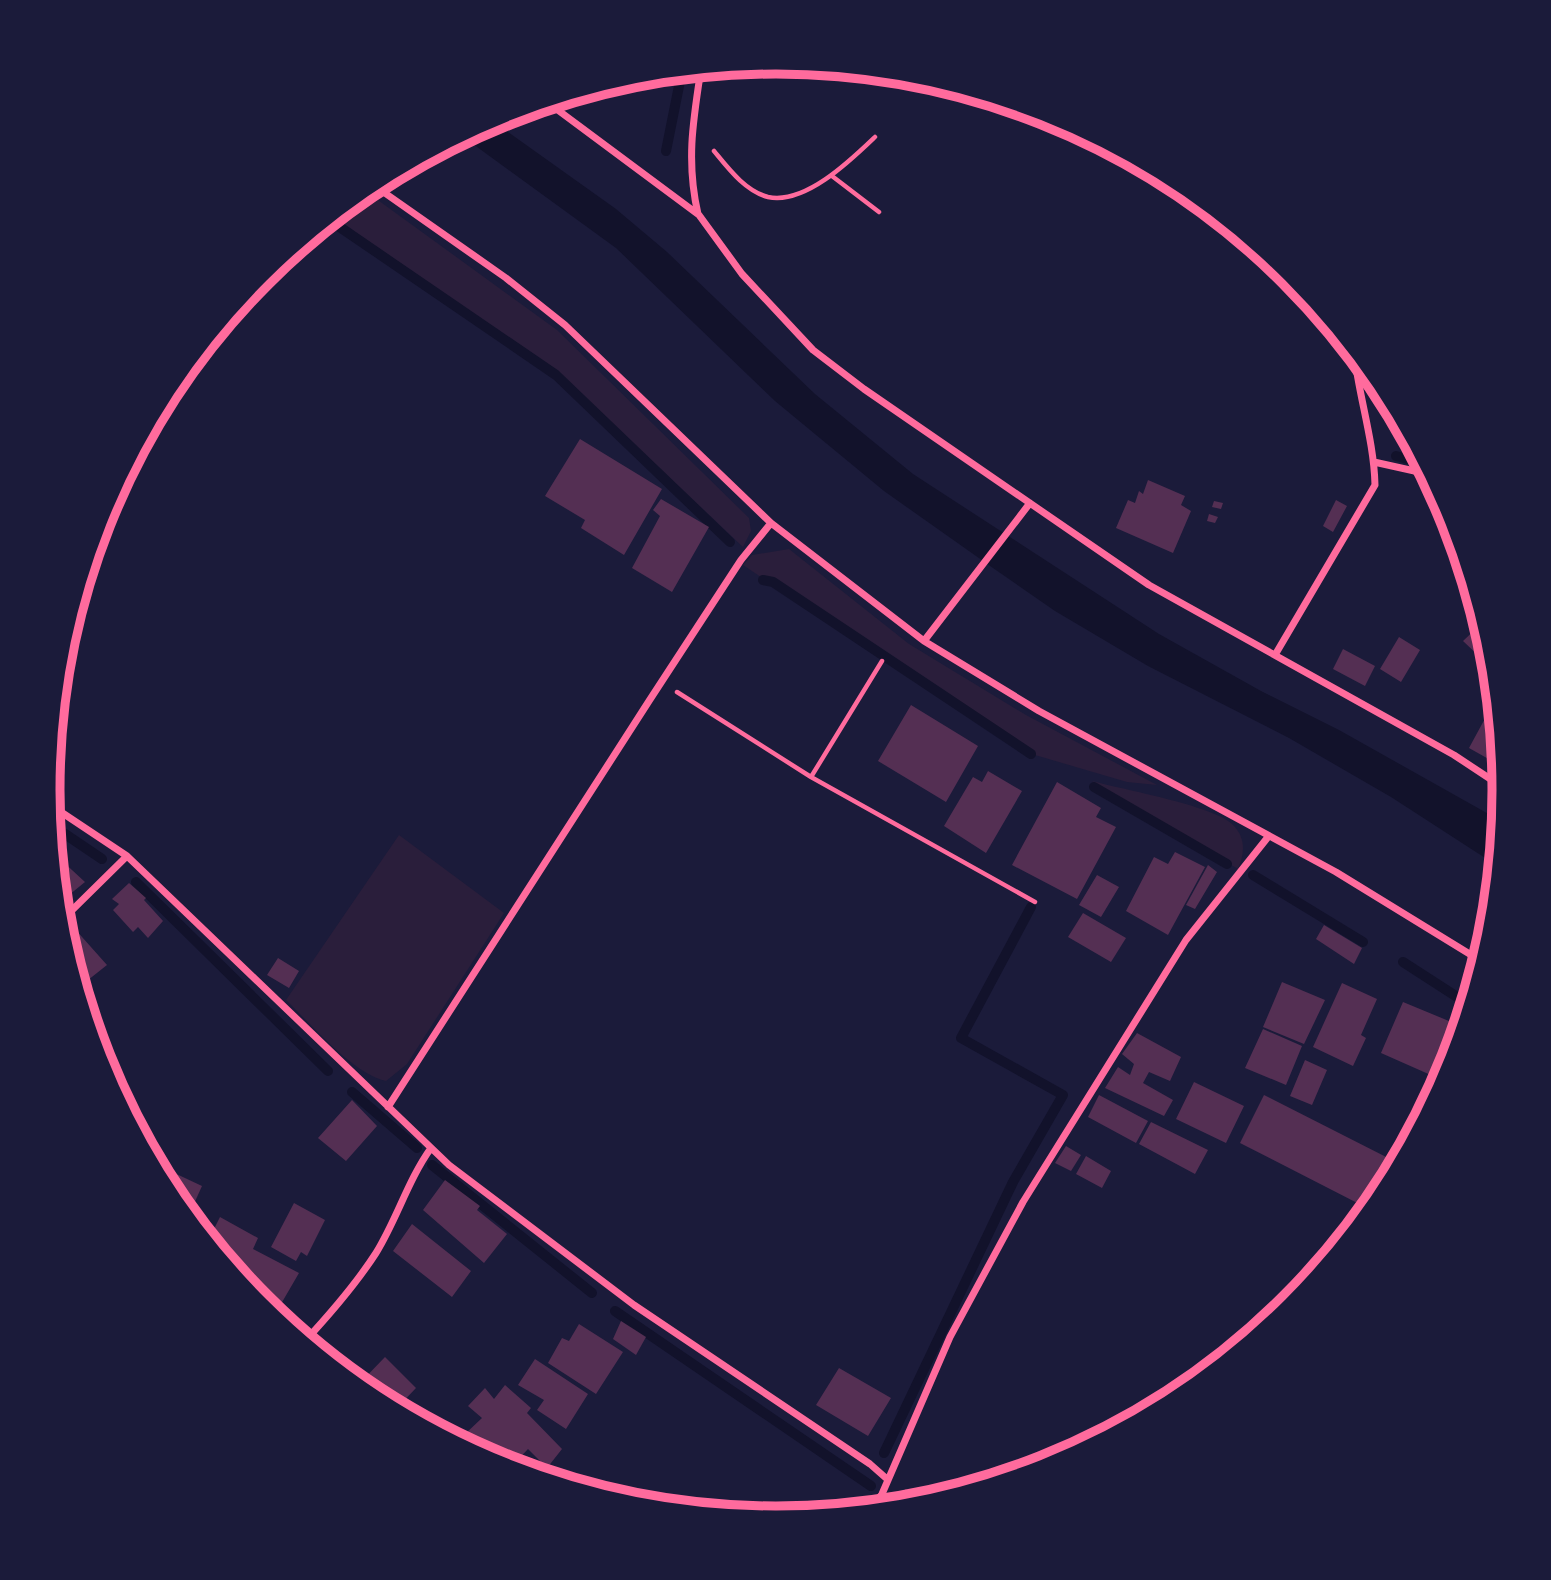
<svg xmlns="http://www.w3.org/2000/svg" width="1551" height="1580" font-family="Roboto,sans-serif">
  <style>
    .green { fill: #2a1e3b }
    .water { fill: #12122b }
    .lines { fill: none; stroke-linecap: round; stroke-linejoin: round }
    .stream { stroke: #12122b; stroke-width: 10 }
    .building { fill: #542f53 }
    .path { stroke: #ff6b9d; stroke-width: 4.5 }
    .minor { stroke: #ff6b9d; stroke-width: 7 }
    .rim { fill: none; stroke: #ff6b9d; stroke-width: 9 }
  </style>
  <rect width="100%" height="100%" fill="#1b1b3a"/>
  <!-- green -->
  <path class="green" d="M364,190l193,140 192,188 2,13 -8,16 -186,-175 -225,-156z
    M789,549l120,95 117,71 131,70 -30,-3 -92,-27 -219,-148 -44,-28 -11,-2 -18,-12 9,-10z
    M1092,781c29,8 122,25 140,43 14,13 13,29 6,45z
    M399,835l105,78 -97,151 -21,17c-34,-8 -74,-56 -100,-81z"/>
  <!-- water -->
  <path class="water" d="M491,120l125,89 51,43 148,142 98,80 246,160 102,57 78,39 162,91 -5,44 -105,-68 -102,-59 -141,-72 -93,-55 -62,-43 -109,-77 -109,-90 -159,-153 -154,-112z"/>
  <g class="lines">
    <!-- stream -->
    <path class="stream" d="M666,151l16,-80
      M328,219l228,156 174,167
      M1396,456l27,7
      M763,580l10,2 258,172
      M1094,787l133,77
      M65,834l37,25
      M1253,875l110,67
      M136,882l192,189
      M1403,962l65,42
      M352,1092l65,56
      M432,1165l160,128
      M615,1311l256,175
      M884,1453l129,-271 50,-87 -102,-57 70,-131
      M887,1503l7,4"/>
  </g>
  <!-- building -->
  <path class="building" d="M580,439l82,50 -38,66 -43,-27 4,-8 -40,-24z
    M1148,480l37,16 -4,9 10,6 -18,42 -57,-25 12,-28 7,3 4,-12 4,3z
    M661,499l48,28 -37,65 -40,-24 28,-52 -7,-6z
    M1336,500l11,6 -14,26 -10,-6z
    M1214,501l9,2 -2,6 -9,-2z
    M1209,514l9,3 -3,6 -8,-2z
    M1482,623l8,29 -8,7 -19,-18z
    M1399,637l21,13 -19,32 -21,-13z
    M1343,649l32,17 -10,20 -32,-17z
    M1495,700l6,66 -32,-18z
    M911,705l67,41 -32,56 -68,-41z
    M988,771l34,20 -36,62 -42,-27 29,-49 9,5z
    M1057,782l44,26 -5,9 20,10 -39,72 -65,-34z
    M1175,852l30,15 -37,68 -42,-24 28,-54 14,7z
    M59,858l26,24 -27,22 -4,-41z
    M1208,865l9,7 -22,37 -9,-4z
    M1097,875l22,12 -18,30 -22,-12z
    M129,883l17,15 -2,2 19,21 -15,17 -10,-11 -5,5 -20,-22 6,-6 -7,-5z
    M1083,913l43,25 -15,24 -43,-25z
    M1324,925l38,23 -8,16 -38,-25z
    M74,928l33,37 -29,23 -15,-50z
    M278,958l21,13 -10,17 -22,-13z
    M1282,982l43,18 -21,44 -41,-17z
    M1342,983l35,16 -16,36 5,3 -13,28 -40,-19z
    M1403,1002l58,24 -19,54 -61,-27z
    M1263,1029l39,17 -16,39 -41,-17z
    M1137,1033l44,24 -11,24 -21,-9 -6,11 30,17 -9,16 -59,-28 13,-21 12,8 4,-11 -12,-10z
    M1305,1060l22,10 -15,35 -22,-9z
    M1194,1082l50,24 -18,37 -50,-24z
    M1099,1095l49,26 -12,22 -48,-26z
    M1264,1095l134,68 -29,46 -129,-66z
    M352,1100l25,26 -31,35 -28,-23z
    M1151,1122l57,28 -13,24 -56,-30z
    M1066,1146l15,9 -10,16 -16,-8z
    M1086,1156l25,15 -9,17 -26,-14z
    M153,1163l49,23 -14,31 -18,-23z
    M445,1180l35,26 -3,4 30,24 -23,29 -61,-53z
    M294,1203l31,17 -18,36 -6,-4 -5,9 -25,-14z
    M220,1217l38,21 -5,11 46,24 -25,43 -14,-11 -52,-64z
    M412,1224l59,47 -19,26 -59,-46z
    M621,1321l25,16 -10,18 -23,-16z
    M579,1324l44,28 -27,42 -48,-31 14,-25 7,3z
    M385,1357l31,31 -20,21 -38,-24z
    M535,1359l53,35 -22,35 -29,-19 7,-10 -26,-15z
    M839,1368l52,30 -23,38 -52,-31z
    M505,1385l26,23 -4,5 35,36 -15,19 -19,-19 -17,18 -15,-4 -11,-7 -21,-21 18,-17 -14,-12 17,-18 9,11z"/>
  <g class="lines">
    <!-- path -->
    <path class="path" d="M714,151c14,17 31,40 54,46 37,8 83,-37 107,-60
      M832,176l47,36
      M677,692l134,85 224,125
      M811,777l71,-116
      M906,1492l17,11"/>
    <!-- minor -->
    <path class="minor" d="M547,102l152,113 43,59 71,76 51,39 285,196 305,170 50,33
      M372,184l134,94 59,47 206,198 153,118 115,70 297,161 145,89
      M698,214c-12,-52 -5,-93 3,-145
      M1374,462l54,12
      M924,641l106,-138
      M1275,655l100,-170c-1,-44 -16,-88 -21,-132
      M49,804l78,52 322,309 185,140 236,159 17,15
      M60,922l67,-66
      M388,1107l261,-406 92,-141 30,-37
      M305,1341c25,-27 51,-57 71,-88 21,-34 32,-73 55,-105
      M871,1509l11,-15 68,-157 73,-135 163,-262 82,-103"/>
  </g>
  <!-- crop -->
  <path d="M0 0H1551V1580H0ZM60 790a716 716 0 1 1 1432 0a716 716 0 1 1-1432 0Z" fill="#1b1b3a" fill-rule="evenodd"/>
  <path class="rim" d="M60 790a716 716 0 1 1 1432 0a716 716 0 1 1-1432 0Z"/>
</svg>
